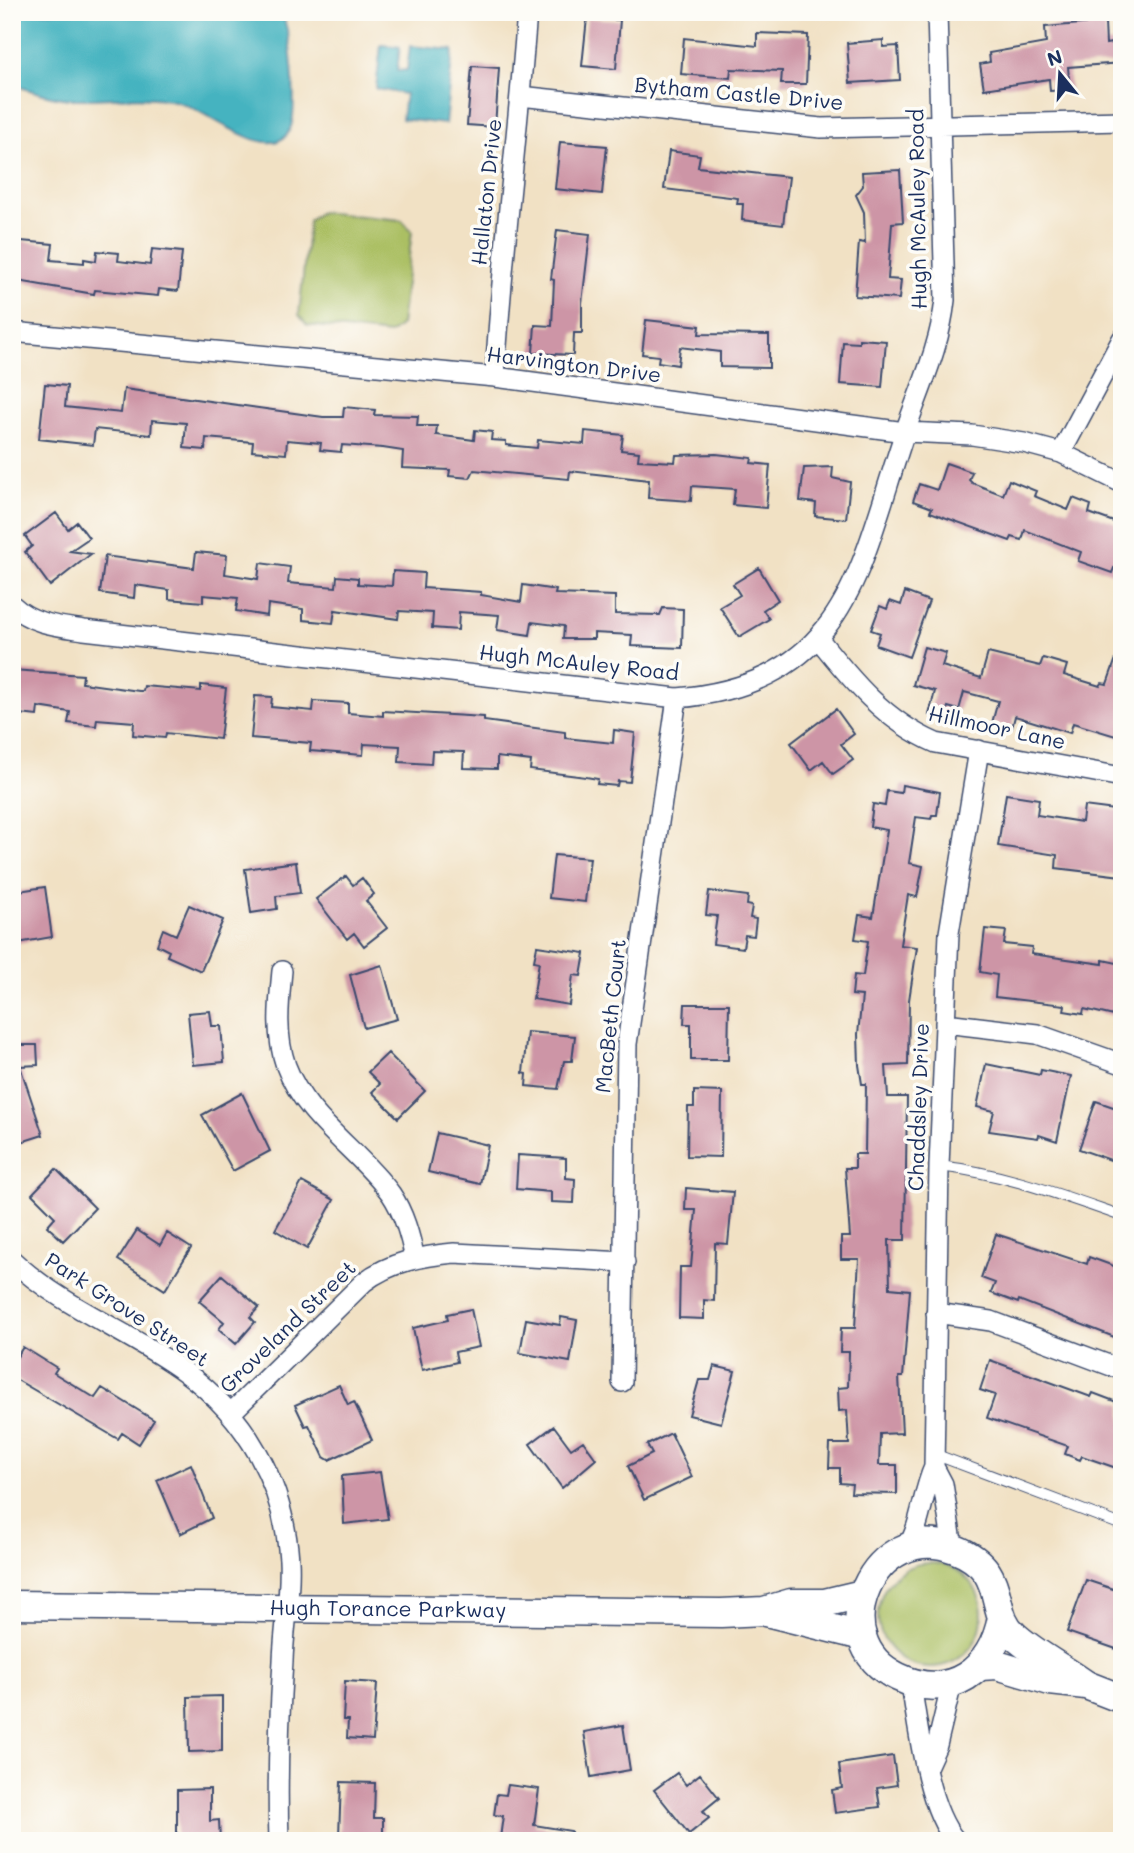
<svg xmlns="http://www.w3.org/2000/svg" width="1134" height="1853" font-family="Mali,sans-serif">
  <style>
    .green { fill: #abbf64; stroke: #637761; stroke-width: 2 }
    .water { fill: #45b3c0; stroke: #30718f; stroke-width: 2 }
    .building { fill: #cd95a6 }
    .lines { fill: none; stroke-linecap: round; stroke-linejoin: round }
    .lane-casing { stroke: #3b4a6d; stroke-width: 12 }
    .street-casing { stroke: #3b4a6d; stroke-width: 22 }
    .secondary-casing { stroke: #3b4a6d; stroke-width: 31 }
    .lane { stroke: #fff; stroke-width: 10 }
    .street { stroke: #fff; stroke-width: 19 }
    .secondary { stroke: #fff; stroke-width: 28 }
    .labels { text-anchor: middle; stroke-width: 7; stroke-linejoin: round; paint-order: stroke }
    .street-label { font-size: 21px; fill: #1b2f5e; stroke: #fdfcf7 }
  </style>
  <rect width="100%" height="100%" fill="#fdfcf7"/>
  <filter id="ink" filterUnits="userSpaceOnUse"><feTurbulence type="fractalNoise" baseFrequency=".0143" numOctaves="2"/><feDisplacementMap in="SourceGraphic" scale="14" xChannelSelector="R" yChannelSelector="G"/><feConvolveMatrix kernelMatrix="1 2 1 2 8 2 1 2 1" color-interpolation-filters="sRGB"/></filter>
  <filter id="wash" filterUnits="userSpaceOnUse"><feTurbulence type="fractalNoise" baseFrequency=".00686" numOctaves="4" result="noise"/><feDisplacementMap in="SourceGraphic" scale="28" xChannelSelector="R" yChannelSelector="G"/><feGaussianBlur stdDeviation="1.57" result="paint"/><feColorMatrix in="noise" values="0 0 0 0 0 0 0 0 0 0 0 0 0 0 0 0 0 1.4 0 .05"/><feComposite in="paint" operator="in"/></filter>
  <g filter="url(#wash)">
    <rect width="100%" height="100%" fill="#f1e1c4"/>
    <!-- green -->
    <path class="green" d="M320,212l82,8 10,11 -11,94 -11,9 -83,-9 -8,-10 10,-95z
      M878 1615a52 52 0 1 1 104 0a52 52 0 1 1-104 0Z"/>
    <!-- water -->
    <path class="water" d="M12,12h272c-1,8 2,13 4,21 3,19 10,80 2,96 -17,39 -84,-20 -112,-27 -32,-9 -69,-2 -102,-3 -21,0 -43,-8 -62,-14z
      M381,45l19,2 -3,24 10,-1 3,-24 43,4 -8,74 -43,-5 3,-25 -29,-5z"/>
    <g id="blocks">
      <!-- building -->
      <path class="building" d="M587,18l33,2 -4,49 -34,-3z
        M1105,22l1,22 16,-3v22l-54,4 2,23 -20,1 -1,-12 -65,10 -4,-25 10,-2 -1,-9 57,-10 -1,-16z
        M757,33l51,2 -2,49h-25l1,-13 -51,-2 -1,9 -49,-4 3,-36 73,8z
        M883,40v7l15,-1 2,34 -50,3 -3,-40z
        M472,66l27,2 -4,59 -28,-2z
        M560,142l47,4 -5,48 -47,-5z
        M669,151l31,4 -2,12 91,10 -6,48 -41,-5 1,-16h-6l1,-6 -74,-9z
        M900,170l3,52 -11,1 -4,56 13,1 -2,19 -44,-3 4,-54 6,1 -1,-31 -8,-17 7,-9 -1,-14z
        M557,230l33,4 -8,69v30h-8l-1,22 -40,-2 2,-28 17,1 2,-46 -3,-1z
        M21,241l32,3 -2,16 33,3v-4l12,2 1,-10 22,2 -1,8 32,4 2,-16 30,3 -4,39 -19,-2 -1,7 -63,-6 -1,4 -82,-14v-24h7z
        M646,320l54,6 -1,8 70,1v33l-49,-1v-15l-40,-5 -2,18 -20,-3 1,-6 -17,-2z
        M859,339l27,2 -4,46 -42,-3 3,-42 16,1z
        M45,384l22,2 -2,21 56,6 3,-24 199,28h20l1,-10 31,3 -1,5 44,1 -1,10h20l-1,9 38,5 1,-10 17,2 -1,8 15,1v4l31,3 1,-8 46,4 1,-13 38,4 -2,15 18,2 -1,8 37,2 1,-7 40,-1 36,4 -1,5 19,2 -4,43 -33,-3 2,-16 -43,-3 -1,15 -43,-3 1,-18 -79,-9 -1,8 -95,-9 -4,8 -21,-2 1,-6 -48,-2 1,-17 -20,-3 -41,-3 -1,7 -21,-2 1,-7 -34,-3 -1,14 -34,-3 1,-9 -47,-4 -1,12 -21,-2 2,-25 -34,-3 -1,15 -56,-6 -2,16 -54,-6z
        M946,463l26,9 -3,8 3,3 31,12 6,-15 27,11 -2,5 34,14 5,-12 18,7 -2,8 33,12v46l-8,-3 -2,5 -34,-12 3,-9 -56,-22 -3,10 -10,-3 -2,4 -80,-29 2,-4 -19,-7 6,-17 18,6z
        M833,467l-1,11 18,4 -4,37 -31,-3 1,-13 -16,-2 4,-33z
        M56,513l12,16 9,-7 12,16 -19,13 21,3 -41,32 -25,-34 7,-6 -7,-10z
        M196,552l31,3 -2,19 33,5 2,-16 30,4 -2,16 48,4 1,-11 21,2v6l34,2 1,-15 31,2 -1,15 58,4v3l40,7 2,-17 33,5 -1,4 60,2v18l45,1 3,-7 20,1 -1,39 -51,-2 1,-11 -38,-2v6h-31l1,-13 -32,-4 -2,13 -33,-5 2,-15 -40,-3 -1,18 -26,-2 1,-15 -34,-2 -1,8 -63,-9 -2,13 -30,-3v-11l-35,-5 -1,12 -31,-5 2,-13 -35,-3v7l-34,-3v-9l-34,-5 -1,13 -34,-5 5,-37 89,12z
        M759,568l19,32 -15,10 6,9 -30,18 -19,-30 20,-12 -7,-11z
        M905,592l24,9 -20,56 -33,-12 4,-12 -9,-3 9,-24 7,3 3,-8 11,4z
        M924,647l22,6 -4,13 39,12 7,-25 52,13 3,-8 24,7 -3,10 36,11 2,-3 5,1 12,-34 3,1v87l-49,-15 -3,10 -55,-17 -3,12 -20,-5 6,-22 -34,-9 -5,18 -11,-3 -4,12 -15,-4 6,-24 -22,-6z
        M12,670l71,5 -1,8 57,8h4l1,-5 57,5v-6l25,3 -6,51 -54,-6 -1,5 -32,-3 1,-13 -37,-3 -1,7 -28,-3 2,-11 -32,-5 -1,9 -25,-3z
        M255,696l17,1 -1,10 42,4 1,-10 34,2v10l35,3v-5l101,6v4l81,11v6l48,5 1,-13 21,3 -5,49 -12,-1 -1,5 -20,-2 1,-5 -12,-2 -56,-7 1,-9 -34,-4v12l-34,-1 1,-16 -32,-1 -1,13 -32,-2 1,-16 -36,-2 -1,11 -53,-4 1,-8 -60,-5z
        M836,709l18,25 -13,10 12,16 -20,14 -10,-13 -12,9 -20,-27z
        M902,785l38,7 -3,23h-5l-1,4 -15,-2 -7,46 14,3 -6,31 -9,-2 -8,50 17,2 -8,53 -1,65 -22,1 2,31h19l-2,143h-16l1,48 20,2 -7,87h-4l3,56 -22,1 -1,31h18v29l-46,-1 1,-9 -12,-1v-15h-11l1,-24h19l-2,-34 -8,1 -1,-23 10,-1 1,-35h-9l1,-24h14l4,-69h-18v-22h9l-5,-69h10v-14h10l1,-70h-4l-3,-19 -1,-31 4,-38 -10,-1 2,-20 9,1 5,-35 -13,-2 4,-24 14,2 14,-87 -17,-3 3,-23 12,2 2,-15 14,2z
        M1006,794l33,5 -2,16 45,7 2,-16 38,5v65l-66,-8 1,-13 -59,-9z
        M554,855l36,3 -5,44 -36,-4z
        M296,862l4,31 -24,3 1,13 -26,4 -6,-44z
        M346,876l7,9 9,-7 12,16 -8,7 21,27 -23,18 -10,-13 -7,6 -31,-40z
        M45,887l7,50 -40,7v-52z
        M709,891l39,5 -1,9 5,1 -2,12 6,1 -2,17 -9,-1 -2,13 -30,-4 4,-28 -11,-1z
        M189,905l34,15 -22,51 -34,-15 2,-5 -12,-6 6,-16 13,6z
        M985,929l21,2 -2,13 28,3 -1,7 72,10v-4l19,4v54l-38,-9 -1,5 -19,-3 1,-6 -70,-8 2,-22 -17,-3z
        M537,946l48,7 -4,23 -8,-1 -4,30 -36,-6 6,-37 -5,-1z
        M382,965l15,54 -33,9 -14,-53z
        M685,1004h44l-1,56h-37v-36h-7z
        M210,1011l2,15h9l3,36 -31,3 -5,-52z
        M527,1032l48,4 -3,25h-8l-6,28 -32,-3 1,-12 -4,-1z
        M12,1045h25l1,20 -18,1 23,69 -31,10z
        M388,1053l37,38 -27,27 -26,-26 8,-8 -12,-12z
        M986,1064l54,11 1,-5 30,6 -14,65 -18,-6 -1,3 -49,-7 5,-20 -17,-4z
        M694,1091l28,1 -1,65 -34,-1 1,-49h6z
        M242,1093l28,58 -37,20 -31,-56z
        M1096,1101l26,9v54l-43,-15z
        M437,1133l51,12 -8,39 -52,-12z
        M518,1155l48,3v20l9,1 -1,24 -23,-1v-10l-35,-3z
        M56,1169l39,39 -32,33 -16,-15 8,-9 -23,-23z
        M302,1182l32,18 -27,49 -32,-19z
        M686,1188l47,4 -5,52 -13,-1 -1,58 -10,-1v19l-25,-1 1,-51h11l5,-57h-11z
        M137,1230l23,15 7,-12 24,15 -26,42 -47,-30z
        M996,1234l91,30 2,-7 33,12v71l-103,-40 -1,3 -27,-10 4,-10 -14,-5z
        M222,1275l37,32 -9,10 5,5 -19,22 -17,-15 5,-7 -25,-21z
        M471,1309l8,38 -24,5 2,10 -35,8 -9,-42 35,-8 -1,-6z
        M561,1317l16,3 -7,42 -50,-9 6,-34 34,6z
        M23,1347l34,21 -3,5 41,25 7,-10 52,32 -15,24 -17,-11 -4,6 -106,-62v-12z
        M990,1360l101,37 2,-4 29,11v66l-40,-14 -2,4 -15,-6 3,-8 -81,-28 8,-23 -15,-5z
        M714,1366l21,5 -14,52 -32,-8 10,-35h11z
        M339,1385l9,20 6,-3 18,38 -43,20 -5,-3 -15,-32 -4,1 -10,-21z
        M554,1426l17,23 12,-8 13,18 -34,29 -32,-44z
        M671,1433l21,44 -48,23 -16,-34 24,-12 -5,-9z
        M191,1464l21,54 -32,16 -23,-54z
        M380,1472l8,47 -44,5 -2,-48z
        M1086,1580l36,12v59l-55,-19z
        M345,1681l32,2 -4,57 -26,-2 1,-18h-5z
        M222,1696v55l-33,1 -1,-55z
        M623,1725l7,45 -39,7 -7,-45z
        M893,1756l4,29 -20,3 3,19 -45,6 -3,-23 10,-2 -3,-24z
        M677,1773l9,12 14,-11 19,24 -16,13 6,7 -20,16 -35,-44z
        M341,1782l34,1 -1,35h9v20l-44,-2z
        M508,1785l31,4 -5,36 37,6 -1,10 -70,-3 3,-22 -9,-1 3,-21 9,1z
        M210,1789v32l9,-1 1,21h-43v-51z"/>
    </g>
  </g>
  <g filter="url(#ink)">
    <use href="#blocks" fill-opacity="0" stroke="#3b4a6d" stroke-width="2"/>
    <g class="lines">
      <defs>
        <path id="lane" d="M939,1166c64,7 122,29 183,50
          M934,1454l188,71"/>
        <path id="street" d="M520,96l301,32 301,-7
          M12,332l483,45 410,55 67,3 52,8 37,10 61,30
          M495,377c7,-122 23,-243 32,-365
          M1061,453l61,-114
          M12,605c20,19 45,21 72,25l593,68c172,-15 182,-131 228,-266 15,-44 35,-85 40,-132l-8,-288
          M818,638c34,43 67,83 118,105l186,34
          M282,971c-3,31 -7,64 4,95 19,52 73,84 105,128 13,19 19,42 24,65
          M945,1023l92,11 85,30
          M12,1260c51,48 117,71 173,112 62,45 99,112 104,188 2,34 -5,67 -6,101 -4,60 -6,119 -4,180
          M936,1313l55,8 131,49
          M622,1382l5,-338 50,-346
          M231,1413l133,-131c26,-20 58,-26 90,-29l171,9
          M934,1467l9,17 10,64
          M907,1548c15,-25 15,-55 27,-81l5,-301 10,-233 30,-183
          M911,1684c7,43 16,125 45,157
          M927,1767l10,-22 15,-62"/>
        <g id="secondary">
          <path id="s1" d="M12,1605l709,8 43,-2 27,-8h33l38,-9"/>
          <path d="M766,1612l96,24"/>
          <path d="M1002,1617c-9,53 -52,85 -104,60 -79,-37 -24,-160 57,-128 56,22 31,62 60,87 21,19 48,32 71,49"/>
          <path d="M980,1666l17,-1 53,16 36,4 36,14"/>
        </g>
      </defs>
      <!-- lane casing -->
      <use href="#lane" class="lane-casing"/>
      <!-- street casing -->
      <use href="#street" class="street-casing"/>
      <!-- secondary casing -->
      <use href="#secondary" class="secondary-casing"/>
      <!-- lane -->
      <use href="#lane" class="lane"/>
      <!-- street -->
      <use href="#street" class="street"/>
      <!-- secondary -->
      <use href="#secondary" class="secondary"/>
    </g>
  </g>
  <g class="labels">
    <!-- street labels -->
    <g class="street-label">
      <text transform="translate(739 94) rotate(5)" y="7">Bytham Castle Drive</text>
      <text transform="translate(487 192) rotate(-84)" y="7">Hallaton Drive</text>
      <text transform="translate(918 209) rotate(-91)" y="7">Hugh McAuley Road</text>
      <text transform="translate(574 365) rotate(7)" y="7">Harvington Drive</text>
      <text transform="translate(579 663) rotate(6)" y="7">Hugh McAuley Road</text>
      <text transform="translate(997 728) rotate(12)" y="7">Hillmoor Lane</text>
      <text transform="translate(611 1016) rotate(-84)" y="7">MacBeth Court</text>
      <text transform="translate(919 1107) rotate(-88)" y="7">Chaddsley Drive</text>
      <text transform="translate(127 1310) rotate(33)" y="7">Park Grove Street</text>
      <text transform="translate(288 1327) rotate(-44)" y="7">Groveland Street</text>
      <text dy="7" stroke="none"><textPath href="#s1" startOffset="376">Hugh Torance Parkway</textPath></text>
    </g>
  </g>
  <!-- margin -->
  <rect width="1134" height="1853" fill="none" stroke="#fdfcf7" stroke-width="42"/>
  <!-- north arrow -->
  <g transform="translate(1060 74) rotate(342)" stroke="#fdfcf7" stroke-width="5" paint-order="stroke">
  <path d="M0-5L12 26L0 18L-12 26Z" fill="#1b2f5e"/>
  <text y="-10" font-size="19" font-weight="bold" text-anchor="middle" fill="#1b2f5e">N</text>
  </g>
</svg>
